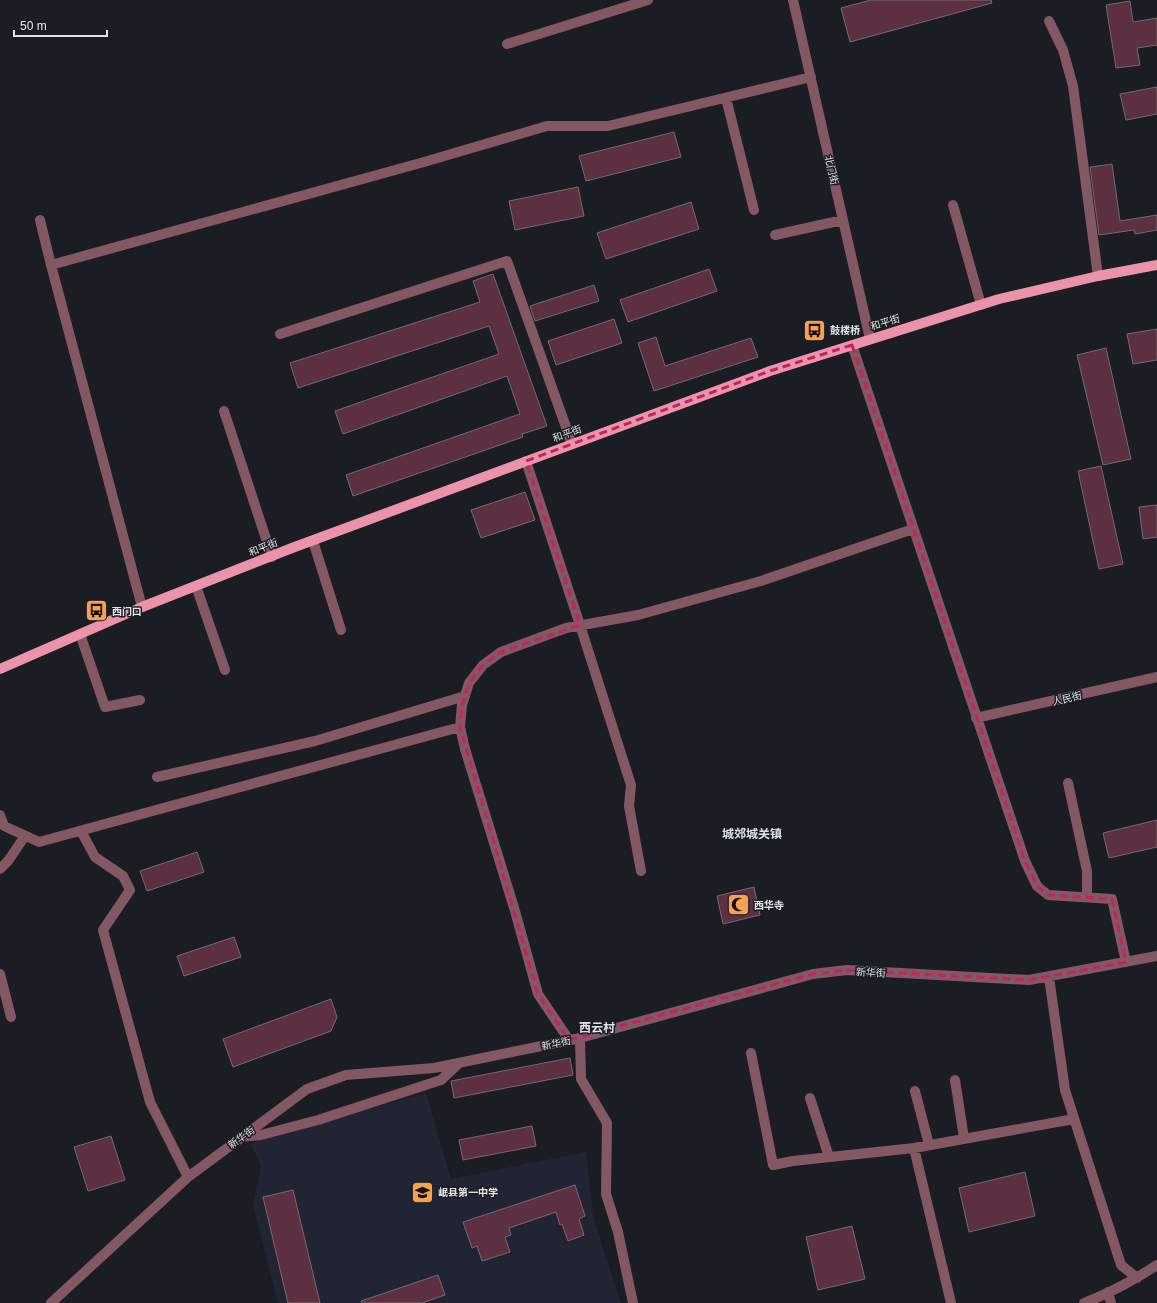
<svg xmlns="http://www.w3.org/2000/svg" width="1157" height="1303" font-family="Arial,'Noto Sans SC',sans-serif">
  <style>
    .built { fill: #212533 }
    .building { fill: #5c3041; stroke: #766a6e }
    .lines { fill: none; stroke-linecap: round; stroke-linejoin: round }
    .minor { stroke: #835862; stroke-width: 10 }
    .major { stroke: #eb93a9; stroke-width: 10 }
    .marked { fill: none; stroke: #c42262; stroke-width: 3; stroke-dasharray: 8 5; stroke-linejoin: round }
    .labels { text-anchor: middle; stroke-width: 3; stroke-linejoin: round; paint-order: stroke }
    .street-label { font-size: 10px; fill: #e3e5ea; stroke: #1a1d24 }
    .poi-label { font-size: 10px; font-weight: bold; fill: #e3e5ea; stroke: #1a1d24; text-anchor: start }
    .quarter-label { font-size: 12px; font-weight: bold; fill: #dee2ed; stroke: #1a1d24 }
  </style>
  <rect width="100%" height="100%" fill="#1a1d24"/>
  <!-- built -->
  <path class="built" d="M426,1093l25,86 135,-27 8,68 27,83h-343l-25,-98 8,-40 -11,-22z"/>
  <!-- building -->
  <path class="building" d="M871,0h120l1,3 -142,39 -9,-34z
    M1130,1l3,21 24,-4v27l-20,3 3,17 -24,3 -10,-63z
    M1157,87v27l-31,6 -6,-26z
    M674,132l7,25 -95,24 -7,-25z
    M1112,164l8,57 37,-6v15l-22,4 -1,-4 -35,5 -9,-68z
    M578,187l6,29 -69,14 -6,-29z
    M691,202l8,27 -93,30 -9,-26z
    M709,269l8,22 -89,31 -8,-22z
    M493,274l54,152 -25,8 1,3 -170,59 -7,-21 174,-61 -13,-38 -164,58 -8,-23 164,-57 -10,-28 -191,62 -8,-25 190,-61 -7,-21z
    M594,285l5,16 -64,20 -5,-15z
    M614,319l8,24 -66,22 -8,-24z
    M1157,329v31l-24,4 -6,-30z
    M656,337l9,29 86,-28 7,19 -104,34 -16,-48z
    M1106,348l25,111 -28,6 -26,-110z
    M1101,466l22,98 -24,5 -21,-98z
    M525,492l10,28 -54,18 -10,-28z
    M1157,505v32l-14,2 -4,-32z
    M1157,820v27l-48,11 -6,-25z
    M197,852l7,20 -57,19 -7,-20z
    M754,887l6,28 -37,9 -6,-28z
    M234,937l7,20 -57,19 -7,-20z
    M331,999l6,18 -6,14 -98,36 -10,-28z
    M570,1058l3,17 -119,23 -3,-17z
    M532,1126l4,20 -73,14 -4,-20z
    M111,1136l14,44 -37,11 -14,-44z
    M1025,1172l10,44 -66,16 -10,-44z
    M575,1185l10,31 -6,3 5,16 -16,6 -6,-17 -2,1 -4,-13 -47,16 2,7 -6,2 5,15 -28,9 -5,-15 -5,2 -9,-26z
    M293,1190l27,113h-32l-25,-106z
    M852,1226l13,53 -47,11 -12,-53z
    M438,1275l7,20 -23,8h-60l-1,-2z"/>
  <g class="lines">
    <!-- minor -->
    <path class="minor" d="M793,0l77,339
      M1049,21l14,29 10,36 25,190
      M507,44l141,-44
      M726,98l28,112
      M953,205l28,100
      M40,220l11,45 91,342
      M775,235l68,-15
      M51,265l373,-103 123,-36h61l203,-49
      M280,334l227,-73 65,183
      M852,345l173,516 12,25 11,9 64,4 14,63
      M224,411l48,146
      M526,461l54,164 51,160 -2,21 12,65
      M313,541l28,89
      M196,586l29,84
      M80,634l25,73 35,-7
      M976,718l181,-41
      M157,777l158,-36 150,-45
      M1068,783l19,88v26
      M0,815l4,11 35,16 421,-115
      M81,831l14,26 28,19 7,14 -27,40 47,172 38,75
      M0,869l8,-8 17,-25
      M0,974l11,43
      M1049,977l16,113 56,175 16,13
      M580,1038l1,41 26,44 -1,71 12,38 15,71
      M569,1040l-31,-46 -23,-83 -50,-162 -5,-22 2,-22 7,-22 14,-18 18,-13 65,-24 72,-13 123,-34 152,-52
      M751,1053l22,112 20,-4 121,-13 160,-29
      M955,1080l9,58
      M915,1091l14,54
      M810,1098l19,59
      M241,1137l20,-2 57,-15 123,-40 17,-16
      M914,1148l37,155
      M1108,1292l3,11
      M51,1303l137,-126 119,-88 39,-14 88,-7 146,-30 233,-64 34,-4 182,10 128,-24
      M1084,1303c26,-10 50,-23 73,-38"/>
    <!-- major -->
    <path class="major" d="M0,669l142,-62 150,-59 478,-177 229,-72 99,-23 59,-11"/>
  </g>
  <!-- marked area -->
  <path class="marked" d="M852,345l173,516 12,25 11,9 64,4 14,63 -97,18 -182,-10 -34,4 -244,66 -31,-46 -78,-267 2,-22 7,-22 14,-18 18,-13 79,-27 -54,-164 244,-90z"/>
  <!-- icons -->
  <defs>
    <symbol id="bus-square" viewBox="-11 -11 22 22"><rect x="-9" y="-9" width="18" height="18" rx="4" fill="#f9a04c" stroke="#1a1d24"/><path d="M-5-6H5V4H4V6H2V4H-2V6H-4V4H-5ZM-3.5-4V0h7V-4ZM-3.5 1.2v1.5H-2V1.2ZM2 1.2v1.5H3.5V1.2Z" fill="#111"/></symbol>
    <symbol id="mosque-square" viewBox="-11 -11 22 22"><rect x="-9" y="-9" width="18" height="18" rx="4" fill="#f9a04c" stroke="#1a1d24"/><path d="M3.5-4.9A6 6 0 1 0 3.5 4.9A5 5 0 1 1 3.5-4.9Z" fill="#111"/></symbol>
    <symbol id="school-square" viewBox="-11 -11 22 22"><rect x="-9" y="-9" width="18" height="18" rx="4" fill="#f9a04c" stroke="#1a1d24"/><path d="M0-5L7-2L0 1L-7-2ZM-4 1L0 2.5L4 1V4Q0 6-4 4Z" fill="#111"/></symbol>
  </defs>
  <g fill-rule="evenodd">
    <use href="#bus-square" x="802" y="318" width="25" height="25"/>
    <use href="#bus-square" x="84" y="598" width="25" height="25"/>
    <use href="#mosque-square" x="726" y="892" width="25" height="25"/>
    <use href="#school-square" x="410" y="1180" width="25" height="25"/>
  </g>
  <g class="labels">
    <!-- street labels -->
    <g class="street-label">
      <text transform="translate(832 170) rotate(77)" y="4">北门街</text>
      <text transform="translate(885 322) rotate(-17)" y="4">和平街</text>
      <text transform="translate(567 433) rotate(-20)" y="4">和平街</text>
      <text transform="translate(263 547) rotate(-22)" y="4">和平街</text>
      <text transform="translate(1067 698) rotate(-13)" y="4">人民街</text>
      <text transform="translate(871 972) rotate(3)" y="4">新华街</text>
      <text transform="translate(556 1043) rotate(-12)" y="4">新华街</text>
      <text transform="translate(241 1137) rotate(-36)" y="4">新华街</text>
    </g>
    <!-- poi labels -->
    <g class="poi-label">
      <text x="830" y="334">鼓楼桥</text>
      <text x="112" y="615">西门口</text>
      <text x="754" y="909">西华寺</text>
      <text x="438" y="1196">岷县第一中学</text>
    </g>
    <!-- quarter labels -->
    <g class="quarter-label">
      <text x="752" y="838">城郊城关镇</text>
      <text x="597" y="1032">西云村</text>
    </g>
  </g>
  <!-- scale -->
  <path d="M14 30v6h93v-6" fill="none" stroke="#e3e5ea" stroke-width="2"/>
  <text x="20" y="30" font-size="12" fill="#e3e5ea" stroke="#1a1d24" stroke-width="3" paint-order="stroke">50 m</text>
</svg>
